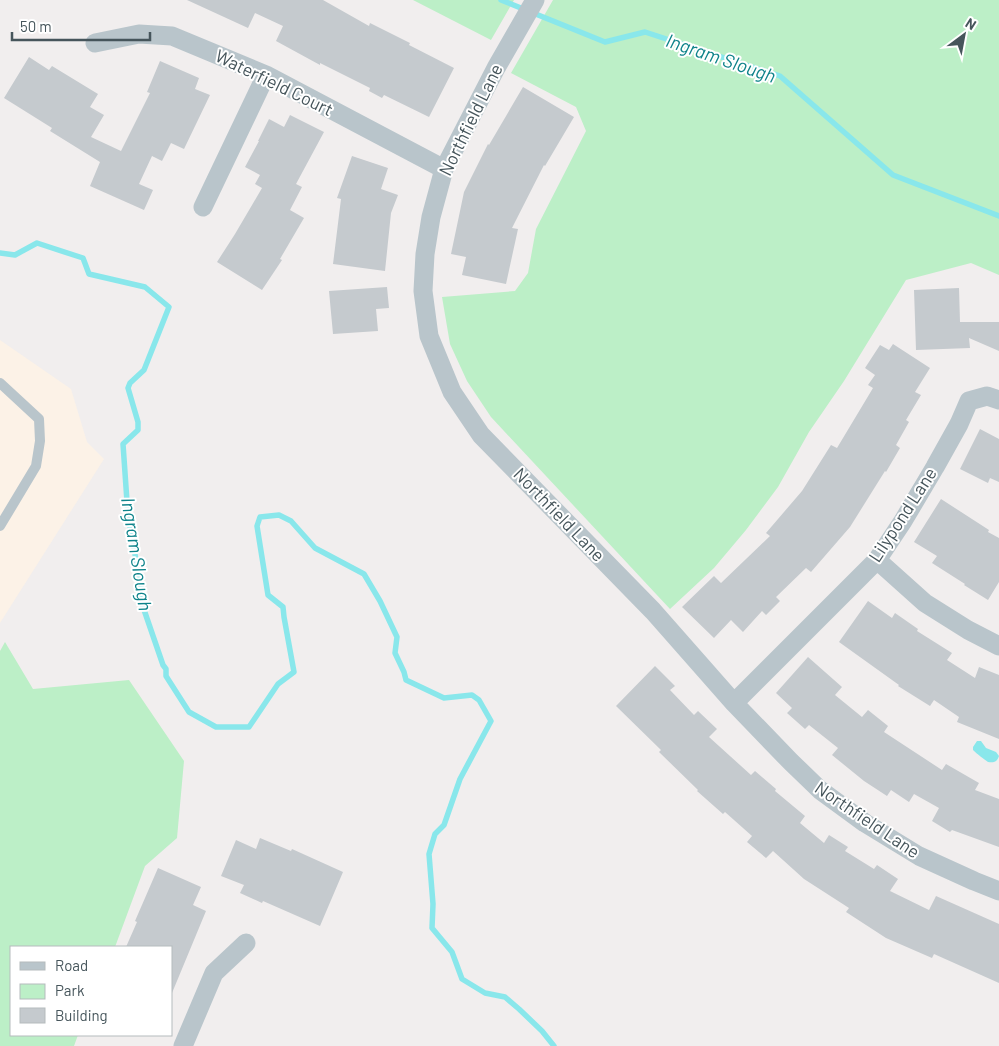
<svg xmlns="http://www.w3.org/2000/svg" width="999" height="1046" font-family="Barlow,sans-serif">
  <style>
    .commercial { fill: #fcf2e7 }
    .green { fill: #bcefc7 }
    .water { fill: #89e7eb }
    .lines { fill: none; stroke-linecap: round; stroke-linejoin: round }
    .stream { stroke: #89e7eb; stroke-width: 5.5 }
    .building { fill: #c5cace }
    .lane { stroke: #b9c5cb; stroke-width: 10 }
    .street { stroke: #b9c5cb; stroke-width: 19 }
    .labels { text-anchor: middle; stroke-width: 4; stroke-linejoin: round; paint-order: stroke }
    .street-label { font-size: 18px; fill: #46555b; stroke: #fff }
    .water-label { font-size: 19px; font-style: italic; fill: #0e838a; stroke: #fff }
  </style>
  <rect width="100%" height="100%" fill="#f1eeee"/>
  <!-- commercial -->
  <path class="commercial" d="M0,340l71,49 16,53 17,17 -104,164z"/>
  <!-- green -->
  <path class="green" d="M413,0h101l-23,40z
    M553,0h446v275l-28,-12 -65,17 -62,101 -35,51 -31,55 -32,43 -32,38 -44,41 -179,-192 -24,-36 -17,-37 -8,-47 73,-6 13,-18 8,-44 50,-98 -10,-24 -65,-34z
    M5,642l28,47 96,-9 55,81 -7,77 -32,28 -30,81h-104v88h67l-4,11h-74v-395z"/>
  <!-- water -->
  <path class="water" d="M977,741h4l5,7 10,4 3,4c-2,6 -5,7 -11,6 -4,-3 -11,-8 -15,-12v-3z"/>
  <g class="lines">
    <!-- stream -->
    <path class="stream" d="M501,0l104,42 40,-10 135,44 113,99 106,41
      M0,253l15,2 22,-12 46,15 6,16 56,13 24,20 -25,63 -14,13 -2,5 10,34v8l-15,14 5,72 13,71v14l22,64 3,4v7l23,36 27,15h33l29,-43 16,-12 -10,-55 -1,-10 -15,-12 -11,-69 3,-9 19,-2 12,6 24,27 49,26 16,27 17,36 -2,16 9,19 2,8 38,18 28,-3 7,5 12,21 -31,58 -16,46 -9,9 -6,20 4,50 -1,24 20,24 10,27 23,14 20,4 14,12 23,22 12,15"/>
  </g>
  <!-- building -->
  <path class="building" d="M187,0h136l46,26 1,-3 40,20 -1,2 45,23 -25,49 -45,-22 -2,3 -13,-7 1,-3 -50,-25v2l-44,-24 7,-15 -28,-13 -7,15z
    M29,57l20,13 3,-4 46,28 -8,13 14,8 -13,22 30,14 29,-58 -3,-1 13,-31 39,17 -4,11 15,6 -26,54 -13,-6 -9,18 -10,-5 -13,28 14,6 -9,20 -54,-24 10,-24 -50,-31 2,-3 -48,-30z
    M523,87l51,30 -29,49 -1,-1 -32,63 6,1 -12,55 -44,-9 4,-18 -15,-3 13,-62 24,-48 1,1z
    M290,115l34,17 -28,52 6,3 -12,23 14,8 -24,41 2,1 -20,30 -45,-28 18,-28 27,-46 -7,-4 5,-9 -15,-8 14,-26h-1l11,-22 15,8z
    M352,156l36,12 -7,21 17,6 -7,18 -6,58 -52,-7 8,-65 -4,-1z
    M387,287l2,21 -13,1 2,22 -45,3 -4,-43z
    M959,288l1,34h39v29l-30,-13 1,10 -54,2 -2,-60z
    M893,344l37,24 -15,24 6,3 -15,25 3,2 -13,23 4,3 -14,24 -1,-1 -35,56 -39,45 -5,-4 -30,29 4,4 -14,14 -4,-4 -19,21 -12,-12 -17,18 -32,-31 32,-31 7,7 49,-47 -4,-3 36,-42 29,-46 6,3 36,-60 -5,-3 7,-10 -10,-7 15,-23 9,5z
    M980,429l19,10v43l-9,-4 -2,5 -28,-14z
    M941,499l48,31 -1,2 11,6v44l-11,18 -24,-15 1,-1 -33,-21 5,-7 -23,-14z
    M868,601l24,17 3,-5 23,16 -1,2 35,22 -5,7 28,18 4,-11 20,8v64l-42,-17 2,-5 -25,-17 -4,6 -32,-20 1,-1 -60,-43z
    M808,657l34,30 -7,8 27,22 6,-7 20,16 -4,6 58,38 4,-6 33,19 -4,7 24,9v48l-47,-17 -2,2 -18,-11 7,-13 -25,-14 -5,8 -18,-12 -4,6 -23,-15 -32,-26 6,-7 -29,-23 -4,4 -18,-16 5,-5 -16,-15z
    M655,666l20,20 -5,4 24,25 4,-4 19,18 -8,8 42,38 4,-4 21,18 -1,2 30,25 -5,7 24,20 5,-8 19,12 -3,4 29,18 3,-4 21,14 -8,12 39,19 7,-14 63,28v59l-65,-29 -2,4 -46,-20 -40,-26 3,-4 -45,-29 -31,-28 -7,7 -19,-16 5,-6 -27,-24 -2,2 -26,-23 1,-1 -39,-38 2,-2 -45,-44z
    M260,838l31,13 1,-2 51,23 -23,54 -57,-25 -1,2 -22,-10 4,-8 -23,-9 15,-36 20,9z
    M158,868l43,19 -8,18 13,6 -34,82 -1,-46h-45l11,-25 -2,-1z"/>
  <g class="lines">
    <!-- lane -->
    <path class="lane" d="M0,383l39,36 1,22 -4,25 -36,60"/>
    <!-- street -->
    <path class="street" d="M535,0l-39,68 -52,101 -13,48 -6,37 -2,37 6,45 23,56 29,43 172,176 81,92 57,59 29,28 45,33 54,33 55,25 25,10
      M95,43l44,-9 33,2 94,39 178,94
      M203,207l63,-132
      M877,560l48,43 43,27 31,16
      M734,703l143,-143 26,-39 32,-54 24,-43 10,-23 18,-5 12,4
      M183,1046l31,-73 32,-30"/>
  </g>
  <g class="labels">
    <!-- street labels -->
    <g class="street-label">
      <text transform="translate(274 83) rotate(26)" y="6">Waterfield Court</text>
      <text transform="translate(471 120) rotate(-64)" y="6">Northfield Lane</text>
      <text transform="translate(559 515) rotate(46)" y="6">Northfield Lane</text>
      <text transform="translate(903 515) rotate(-57)" y="6">Lilypond Lane</text>
      <text transform="translate(867 820) rotate(34)" y="6">Northfield Lane</text>
    </g>
    <!-- water labels -->
    <g class="water-label">
      <text transform="translate(721 58) rotate(19)" y="7">Ingram Slough</text>
      <text transform="translate(137 554) rotate(81)" y="7">Ingram Slough</text>
    </g>
  </g>
  <!-- legend -->
  <rect x="10" y="946" width="162" height="90" fill="#ffffff" stroke="#b5bbbd"/>
  <rect x="20" y="962" width="25" height="8" fill="#b9c5cb" stroke="#b5bbbd"/>
  <text x="55" y="971" font-size="15" fill="#46555b">Road</text>
  <rect x="20" y="984" width="25" height="15" fill="#bcefc7" stroke="#b5bbbd"/>
  <text x="55" y="996" font-size="15" fill="#46555b">Park</text>
  <rect x="20" y="1008" width="25" height="15" fill="#c5cace" stroke="#b5bbbd"/>
  <text x="55" y="1021" font-size="15" fill="#46555b">Building</text>
  <!-- north arrow -->
  <g transform="translate(964 35) rotate(32)" stroke="#ffffff" stroke-width="4" paint-order="stroke">
  <path d="M0-4L9 19L0 12L-9 19Z" fill="#46555b"/>
  <text y="-8" font-size="14" font-weight="bold" text-anchor="middle" fill="#46555b">N</text>
  </g>
  <!-- scale -->
  <path d="M12 32v8h138v-8" fill="none" stroke="#46555b" stroke-width="2.5"/>
  <text x="20" y="32" font-size="15" fill="#46555b" stroke="#ffffff" stroke-width="4" paint-order="stroke">50 m</text>
</svg>
